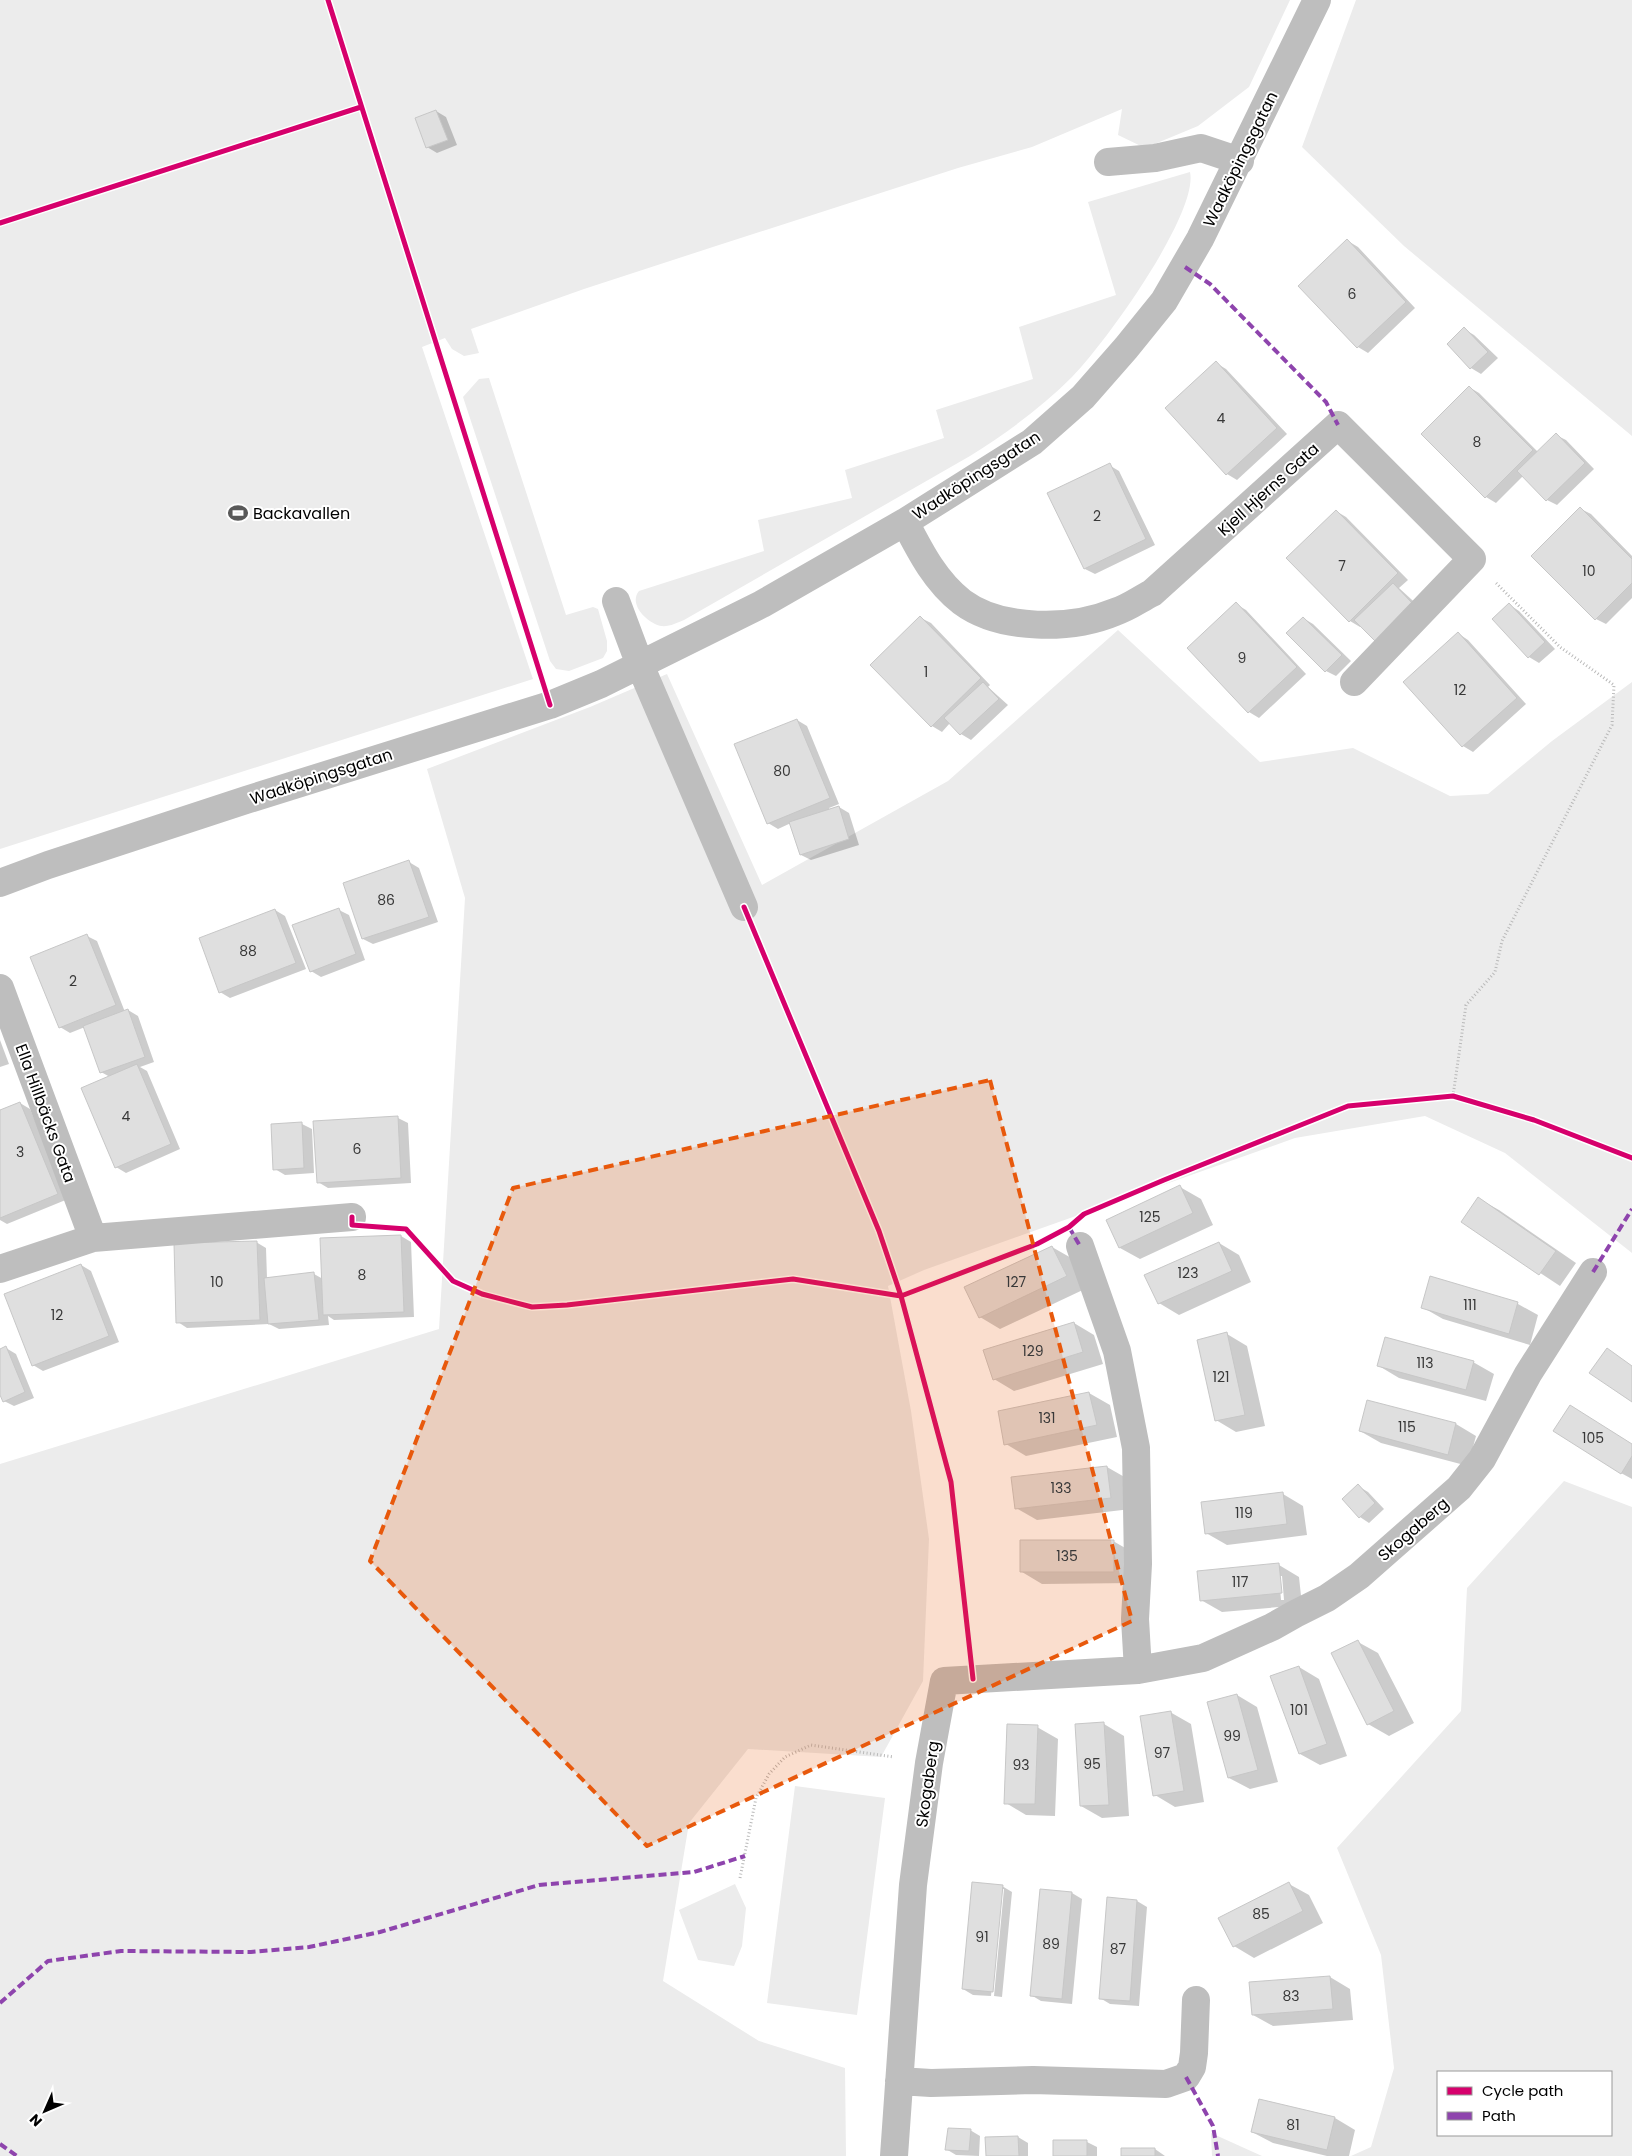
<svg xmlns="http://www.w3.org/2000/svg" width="1632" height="2156" font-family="Poppins,sans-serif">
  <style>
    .green { fill: #ececec; fill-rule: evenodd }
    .shadow { fill: #0003; fill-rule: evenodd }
    .building { fill: #dfdfdf; stroke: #c7c7c7 }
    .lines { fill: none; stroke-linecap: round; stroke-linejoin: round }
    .path { stroke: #b9b9b9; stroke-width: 3; stroke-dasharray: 1 2.5; stroke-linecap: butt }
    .minor { stroke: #bebebe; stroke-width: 28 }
    .quiet { stroke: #8e44ad; stroke-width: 4; stroke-dasharray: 8 4; stroke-linecap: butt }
    .cycleway-casing { stroke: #fff; stroke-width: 8 }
    .cycleway { stroke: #d6006c; stroke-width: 5 }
    .marked { fill: #e8590c; fill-opacity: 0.2; stroke: #e8590c; stroke-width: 4; stroke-dasharray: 10 6; stroke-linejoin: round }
    .labels { text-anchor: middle; stroke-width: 4; stroke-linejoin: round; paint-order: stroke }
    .number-label { font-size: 14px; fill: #383838 }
    .street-label { font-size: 16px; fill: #000; stroke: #fff }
    .poi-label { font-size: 16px; fill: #000; stroke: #fff; text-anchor: start }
  </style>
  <rect width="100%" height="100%" fill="#fff"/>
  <!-- green -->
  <path class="green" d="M0,0h1290l-41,87 -51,39 -53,22 -27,-13 4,-26 -90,38 -74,21 -239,77 -135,44 -113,40 8,24 -15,3 -12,-7 -7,-11 -23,9 111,332 -533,170z
    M1356,0h276v436l-228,-190 -102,-99z
    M1190,172c9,42 -87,174 -118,205 -30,30 -65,56 -102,79l-286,164c-7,3 -15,7 -23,6 -14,-3 -33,-22 -22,-35l125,-40 -6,-31 94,-22 -7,-28 99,-32 -8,-28 97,-31 -14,-52 97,-32 -28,-93z
    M489,378l77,237 27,-8 5,2 9,32v10l-4,7 -34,13 -13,-2 -6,-8 -87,-264 16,-18z
    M1118,630l142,132 93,-14 97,48 38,-2 64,-53 80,-59v571l-127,-100 -80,-37 -130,22 -371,132 -36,16 23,125 18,128 -6,142 -42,76 -133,-8 -59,74 -26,158 96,60 86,27 1,88h-846v-692l439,-135 26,-431 -38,-129 163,-62 77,-33 95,211 186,-104z
    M1564,1481l68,26v649h-281l20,-9 23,-79 -13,-113 -44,-107 124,-137 6,-123zM1438,2072h173v63h-173z
    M795,1786l90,12 -28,217 -90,-12z
    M735,1884l11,24 -4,38 -8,20 -36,-6 -19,-50z
    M1211,2133l51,23h-50z"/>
  <!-- shadow -->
  <path class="shadow" d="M436,111l10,6 11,28 -20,8 -10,-6z
    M1348,241l10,6 57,61 -47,45 -10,-6 -58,-61z
    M1464,329l10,6 24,23 -17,16 -10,-6 -23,-24z
    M1216,363l10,6 61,65 -50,46 -10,-6z
    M1469,387l10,6 59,59 18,-17 10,5 28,29 -37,36 -10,-5 -23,-25 -28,28 -10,-6 -64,-63z
    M1109,465l10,6 36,74 -60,29 -10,-5z
    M1581,509l10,5 41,42v42l-26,26 -10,-5z
    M1336,511l10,6 62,63 -9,8 24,22 -63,17 -10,-6z
    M1236,604l10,6 60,64 -47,44 -10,-6 -60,-64z
    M1510,605l9,6 36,38 -16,14 -10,-6 -35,-38z
    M921,618l10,5 59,62 -2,2 20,18 -37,35 -10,-6 -11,-11 -8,9 -10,-6 -60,-61z
    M1303,618l10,6 38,37 -15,15 -10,-5z
    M1459,634l9,6 58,64 -53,48 -10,-6z
    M797,720l10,6 32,78 -10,4 1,2 9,-3 10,6 10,32 -48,15 -10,-5 -10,-32 -13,6 -10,-6z
    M409,862l10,6 19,54 -65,22 -10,-5z
    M275,910l10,6 21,53 -76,29 -10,-6z
    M339,910l10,5 16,45 -44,17 -10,-6z
    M87,936l10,5 28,71 3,-2 10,6 16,46 -14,5 7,4 33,78 -54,24 -10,-6 -6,-90 -9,-5 -16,-45 -15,6 -10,-6z
    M0,1040l9,24 -9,3z
    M20,1103l10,6 38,90 -61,25 -7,-4v-109z
    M398,1118l10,5 3,60 -83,5 -10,-6z
    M302,1124l10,5 2,44 -29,2 -10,-6z
    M1180,1187l21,12 12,26 -73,34 -20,-11 -12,-27z
    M1479,1199l20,11 77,53 -16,23 -97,-64z
    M401,1236l10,6 3,75 -80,3 -6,-4 1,9 -50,4 -10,-5 -82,4 -9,-6 78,-80 10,6 1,30 47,-4 9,5z
    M1219,1243l20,12 12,27 -72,33 -20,-12z
    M1052,1247l21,12 14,29 -87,41 -20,-12z
    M81,1265l10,6 28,71 -76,29 -10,-6z
    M1431,1277l87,27 20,11 -8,30 -87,-26 -21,-12z
    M1074,1323l20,12 9,29 -89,27 -20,-12z
    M1227,1334l20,12 18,80 -29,6 -20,-12z
    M6,1348l10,6 18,44 -20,8 -10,-5 -4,-9v-42z
    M1473,1362l21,12 -8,27 -87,-23 -20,-12z
    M1089,1393l21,12 7,32 -91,19 -20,-12z
    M1368,1401l88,23 20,12 -8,30 -87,-23 -21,-12z
    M1632,1444v35l-11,-6z
    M1107,1467l21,12 3,30 -94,11 -21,-12z
    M1358,1486l10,6 16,17 -15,14 -9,-6z
    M1283,1494l20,12 4,29 -80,10 -21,-12z
    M1113,1541l21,12v30l-92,1 -20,-12z
    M1279,1565l20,12 3,28 -80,7 -21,-12zM1279,1576h3l2,24h-3z
    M1358,1642l20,11 36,70 -25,13 -21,-12z
    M1299,1667l20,12 28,77 -27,9 -20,-11z
    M1237,1695l20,12 21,75 -28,7 -21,-11z
    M1170,1712l21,12 13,78 -29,5 -20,-12z
    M1104,1724l20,12 5,80 -27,2 -21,-12z
    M1037,1727l21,12 -3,77 -29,-1 -20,-12z
    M973,1884l29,2 10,6 -10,105 -8,-1 10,-107h-3l-10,107 -18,-1 -10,-6z
    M1289,1884l20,11 14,28 -69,35 -20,-12z
    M1041,1891l31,2 10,6 -10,105 -31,-3 -10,-6z
    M1137,1901l10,6 -8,99 -29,-2 -10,-6z
    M1330,1977l20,12 3,31 -80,6 -20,-11z
    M1335,2118l20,12 -6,26h-22l-54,-13 -21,-11z
    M970,2130l10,6 -1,20 -23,-1 -10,-6z
    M1018,2137l10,6v13h-41z
    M1087,2142l10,5v9h-42z
    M1155,2149l10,7h-43z"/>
  <!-- building -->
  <path class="building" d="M436,110l12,30 -22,8 -11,-30z
    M1347,239l59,63 -49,46 -59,-62z
    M1464,327l24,25 -18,17 -23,-25z
    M1216,361l61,67 -51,47 -61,-67z
    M1469,386l64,64 -48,48 -64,-64z
    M1556,433l29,30 -39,38 -29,-30z
    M1110,463l36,76 -62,30 -37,-76z
    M1580,507l52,52v24l-37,37 -64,-64z
    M1336,510l62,63 -49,49 -63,-64z
    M1393,583l20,21 -38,37 -21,-21z
    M1236,602l61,65 -49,46 -61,-65z
    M1509,603l36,39 -17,16 -36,-39z
    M920,616l61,62 -50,49 -61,-62z
    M1303,617l39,38 -17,17 -39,-39z
    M1458,632l59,66 -55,49 -59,-65z
    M983,682l16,17 -39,36 -16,-17z
    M797,719l33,79 -63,26 -33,-80z
    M839,806l10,33 -49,16 -11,-33z
    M409,860l20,57 -67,22 -19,-56z
    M339,908l17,46 -46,18 -18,-47z
    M275,909l21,54 -77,30 -20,-55z
    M87,934l29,71 -57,23 -29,-71z
    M128,1009l17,48 -45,16 -17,-47z
    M137,1064l34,80 -56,24 -34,-80z
    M20,1102l38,92 -58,24v-108z
    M398,1116l3,62 -84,5 -4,-62z
    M302,1122l2,46 -31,2 -2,-46z
    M1180,1185l13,28 -74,35 -13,-28z
    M1478,1197l78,54 -17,24 -78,-53z
    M401,1235l3,77 -81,3 -3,-77z
    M257,1241l3,79 -84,3 -2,-80z
    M1219,1242l13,29 -74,33 -14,-29z
    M1052,1246l15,30 -88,42 -15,-31z
    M81,1264l28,72 -77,30 -28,-72z
    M314,1272l5,48 -51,4 -4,-46z
    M1430,1276l88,26 -9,32 -88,-26z
    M1074,1322l9,30 -90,28 -10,-30z
    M1227,1332l18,83 -30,6 -18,-81z
    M1385,1337l89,24 -8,29 -89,-24z
    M6,1346l19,46 -22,10 -3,-7v-46z
    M1607,1348l25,18v36l-43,-29z
    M1089,1392l8,33 -93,20 -6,-34z
    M1367,1400l89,23 -8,32 -89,-24z
    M1570,1405l62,39v12l-11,18 -68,-43z
    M1107,1466l4,32 -96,11 -4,-32z
    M1358,1484l17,19 -16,15 -17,-19z
    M1283,1492l4,32 -82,10 -4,-32z
    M1020,1540h94v32h-94z
    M1279,1563l3,30 -82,8 -3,-30z
    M1358,1640l36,71 -27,14 -36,-72z
    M1299,1666l28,78 -28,10 -29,-78z
    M1237,1694l21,76 -30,8 -21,-76z
    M1171,1711l13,80 -31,5 -13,-80z
    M1104,1722l5,83 -29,1 -5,-82z
    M1007,1724l31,1 -3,79h-31z
    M972,1882l31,3 -10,107 -31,-3z
    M1289,1882l14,29 -70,36 -15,-29z
    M1040,1889l32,3 -10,107 -32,-3z
    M1107,1897l30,3 -7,101 -31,-2z
    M1330,1976l3,33 -81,6 -3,-33z
    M1259,2099l76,18 -8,33 -76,-18z
    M948,2128l23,1 -2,22 -24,-1z
    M1018,2136l1,20h-33l-1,-19z
    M1053,2140h34v16h-34z
    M1121,2148h34v8h-34z"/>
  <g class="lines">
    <!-- path -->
    <path class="path" d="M1453,1096l13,-91 29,-33 7,-31 110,-216 2,-40 -54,-38 -64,-64
      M740,1878l16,-80 13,-24 16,-17 26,-12 83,12"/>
    <!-- minor -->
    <path class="minor" d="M1108,162l47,-4 46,-10 39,13
      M905,522c15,29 30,59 57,80 39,29 110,28 153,10 13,-4 25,-13 37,-19l186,-168 134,134 -118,123
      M616,601l24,64 104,242
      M0,883l48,-18 198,-65 304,-95 51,-21 161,-80 143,-82 127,-80 51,-45 43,-49 38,-47 36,-62 117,-239
      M0,988l93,250
      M1080,1246l37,105 19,97 2,116 -3,55 3,51
      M0,1269l93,-31 259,-21
      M899,2081l32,2 102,-3 133,4 20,-7 6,-10 2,-14 2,-53
      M894,2156l19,-271 16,-122 15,-82 194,-11 65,-12 69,-31 23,-13 32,-16 32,-22 100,-88 23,-29 46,-85 65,-102"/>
    <!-- quiet -->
    <path class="quiet" d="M1185,267l25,17 116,118 12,23
      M1069,1227l11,19
      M1593,1272l39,-63
      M0,2003l48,-42 73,-10 130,1 58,-5 71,-15 159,-47 155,-13 51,-16
      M1186,2077l27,49 5,30
      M0,2144l17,12"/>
    <defs>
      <path id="cycleway" d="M328,0l222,705
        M0,223l361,-116
        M744,907l135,324 22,65 50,186 22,197
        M352,1217v8l54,4 47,52 29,13 50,13 35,-2 226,-26 108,17 136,-52 32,-17 15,-13 80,-34 184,-74 105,-10 81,24 98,38"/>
    </defs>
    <!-- cycleway casing -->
    <use href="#cycleway" class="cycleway-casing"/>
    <!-- cycleway -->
    <use href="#cycleway" class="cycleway"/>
  </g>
  <!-- marked area -->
  <path class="marked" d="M990,1080l142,541 -485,225 -277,-285 143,-373z"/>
  <!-- icons -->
  <defs>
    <symbol id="stadium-bare" viewBox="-9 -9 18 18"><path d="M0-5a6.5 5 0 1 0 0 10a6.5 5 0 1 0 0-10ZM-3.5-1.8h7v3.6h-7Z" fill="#595959" stroke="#fff" stroke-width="2.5" paint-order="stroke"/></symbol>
  </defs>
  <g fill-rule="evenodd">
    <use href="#stadium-bare" x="224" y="499" width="28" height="28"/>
  </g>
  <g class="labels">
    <!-- number labels -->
    <g class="number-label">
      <text x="1352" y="299">6</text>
      <text x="1221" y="423">4</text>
      <text x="1477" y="447">8</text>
      <text x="1097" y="521">2</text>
      <text x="1342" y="571">7</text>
      <text x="1589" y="576">10</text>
      <text x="1242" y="663">9</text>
      <text x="926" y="677">1</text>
      <text x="1460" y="695">12</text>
      <text x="782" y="776">80</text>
      <text x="386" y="905">86</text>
      <text x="248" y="956">88</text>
      <text x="73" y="986">2</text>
      <text x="126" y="1121">4</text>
      <text x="357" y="1154">6</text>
      <text x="20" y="1157">3</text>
      <text x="1150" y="1222">125</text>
      <text x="1188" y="1278">123</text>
      <text x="362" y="1280">8</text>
      <text x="217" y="1287">10</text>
      <text x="1016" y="1287">127</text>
      <text x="1470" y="1310">111</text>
      <text x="57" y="1320">12</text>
      <text x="1033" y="1356">129</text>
      <text x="1425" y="1368">113</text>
      <text x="1221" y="1382">121</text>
      <text x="1047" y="1423">131</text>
      <text x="1407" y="1432">115</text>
      <text x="1593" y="1443">105</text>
      <text x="1061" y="1493">133</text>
      <text x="1244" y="1518">119</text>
      <text x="1067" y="1561">135</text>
      <text x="1240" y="1587">117</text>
      <text x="1299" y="1715">101</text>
      <text x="1232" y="1741">99</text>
      <text x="1162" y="1758">97</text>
      <text x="1092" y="1769">95</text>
      <text x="1021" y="1770">93</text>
      <text x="1261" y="1919">85</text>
      <text x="982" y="1942">91</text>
      <text x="1051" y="1949">89</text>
      <text x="1118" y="1954">87</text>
      <text x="1291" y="2001">83</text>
      <text x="1293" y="2130">81</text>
    </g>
    <!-- street labels -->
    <g class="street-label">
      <text transform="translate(1240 159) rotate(-64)" y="6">Wadköpingsgatan</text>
      <text transform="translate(976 475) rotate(-33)" y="6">Wadköpingsgatan</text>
      <text transform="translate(1268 489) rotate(-42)" y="6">Kjell Hjerns Gata</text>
      <text transform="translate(321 776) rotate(-18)" y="6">Wadköpingsgatan</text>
      <text transform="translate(46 1113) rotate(70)" y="6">Ella Hillbäcks Gata</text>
      <text transform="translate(1413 1529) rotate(-41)" y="6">Skogaberg</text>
      <text transform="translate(927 1784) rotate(-82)" y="6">Skogaberg</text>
    </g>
    <!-- poi labels -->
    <g class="poi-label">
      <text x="253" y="519">Backavallen</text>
    </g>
  </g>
  <!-- legend -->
  <rect x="1437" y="2071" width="175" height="65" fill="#ffffff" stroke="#999999"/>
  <rect x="1447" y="2087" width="25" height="8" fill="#d6006c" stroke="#999999"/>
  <text x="1482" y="2096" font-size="15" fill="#000000">Cycle path</text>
  <rect x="1447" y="2112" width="25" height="8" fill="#8e44ad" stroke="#999999"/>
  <text x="1482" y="2121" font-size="15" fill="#000000">Path</text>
  <!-- north arrow -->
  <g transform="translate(45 2111) rotate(225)" stroke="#ffffff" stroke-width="4" paint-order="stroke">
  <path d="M0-4L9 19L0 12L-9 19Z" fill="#000000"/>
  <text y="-8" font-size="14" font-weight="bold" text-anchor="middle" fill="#000000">N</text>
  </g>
</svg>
